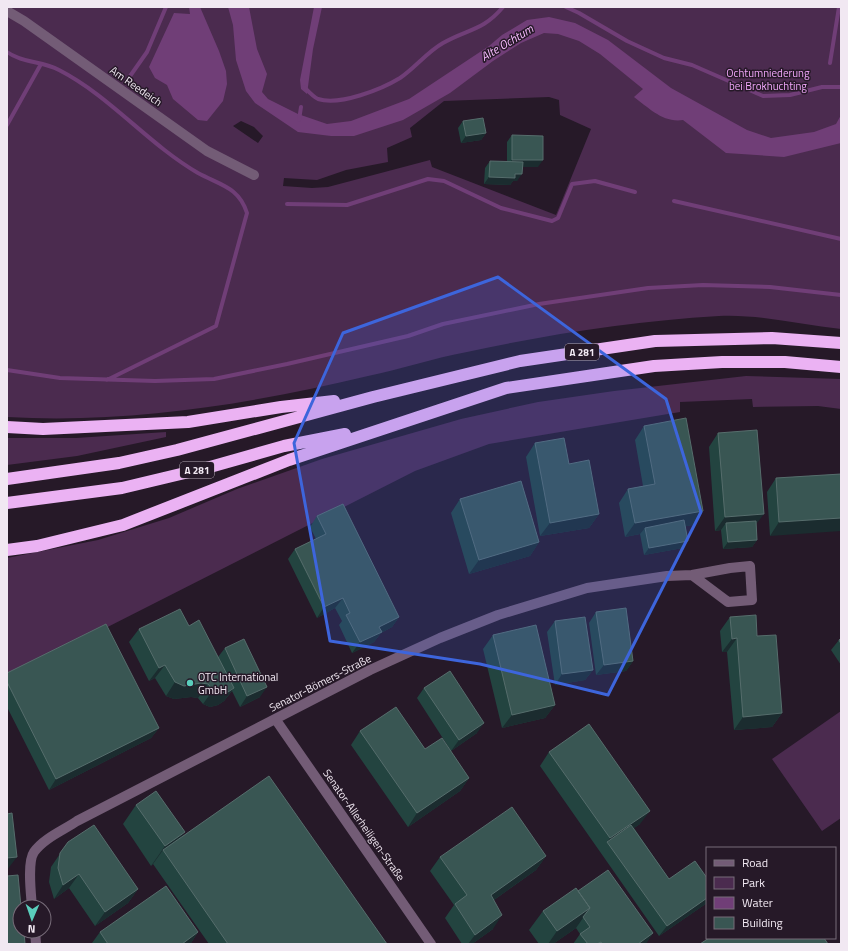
<svg xmlns="http://www.w3.org/2000/svg" width="848" height="951" font-family="'Titillium Web',sans-serif">
  <style>
    .green { fill: #4b2b4f; fill-rule: evenodd }
    .water { fill: #703e77 }
    .lines { fill: none; stroke-linecap: round; stroke-linejoin: round }
    .stream { stroke: #703e77; stroke-width: 4 }
    .minor { stroke: #735c76; stroke-width: 10 }
    .motorway { stroke: #ebb2f3; stroke-width: 12 }
    .wall { fill: #234440 }
    .shaded-wall { fill: #1b2c2f }
    .building { fill: #395653; stroke: #566d6c }
    .marked { fill: #3d65dc; fill-opacity: 0.2; stroke: #3d65dc; stroke-width: 3; stroke-linejoin: round }
    .poi-dot { fill: #5acebc; stroke: #261928; stroke-width: 1.5 }
    .labels { text-anchor: middle; stroke-width: 3; stroke-linejoin: round; paint-order: stroke }
    .shield { fill: #261928; stroke: #b4aab5; stroke-width: 1 }
    .shield-label { font-size: 10px; font-weight: bold; fill: #f1e8f2 }
    .park-label { font-size: 11px; fill: #f2a8fb; stroke: #261928 }
    .street-label { font-size: 11px; fill: #f1e8f2; stroke: #261928 }
    .poi-label { font-size: 11px; fill: #f1e8f2; stroke: #261928; text-anchor: start }
    .water-label { font-size: 12px; font-style: italic; fill: #f7bbfe; stroke: #261928 }
  </style>
  <rect width="100%" height="100%" fill="#261928"/>
  <!-- green -->
  <path class="green" d="M7,7h834v322c-40,-4 -81,-15 -122,-13 -85,5 -169,18 -252,36 -33,6 -66,17 -99,24 -117,28 -240,48 -361,41zM549,97l10,3 1,15 31,14 -35,86 -124,-48 -2,-7 -102,27 -16,1 -29,-2 1,-8 33,2 29,-10 42,-8 -1,-14 25,-11 -2,-9 34,-27zM241,121l13,6 9,9 -5,7 -25,-17z
    M746,376l95,3v30l-23,-3 -65,1 -1,-8 -72,3v10l-191,32 -74,27 -408,207v-120l91,-18 71,-22 68,-29 85,-30 139,-40 77,-17 76,-11z
    M166,432v5l-89,19 -70,9v-27h69z
    M841,711v107l-19,13 -50,-72z"/>
  <!-- water -->
  <path class="water" d="M189,7h11l19,44 7,20 1,13 -4,17 -16,20 -9,-1 -25,-21 -6,-14 -12,-7 -6,-11 25,-54 16,1z
    M228,7h21l8,42 10,25 -5,18 6,7 30,15 29,10 24,-3 58,-22 80,-53 13,-11 25,-15 22,-3 26,6 33,17 63,48 76,42 24,8 43,-6 22,-8 5,-9v28l-57,14 -58,-4 -43,-33c-20,3 -34,-12 -49,-23l9,-8 -43,-35 -21,-13 -21,-7 -14,-1 -23,10 -28,18 -43,32 -47,27 -49,16h-23l-33,-4 -43,-29 -9,-12 -10,-31 -3,-35z
    M314,7h8l-9,42 -6,45 -6,-5 -1,-9z"/>
  <g class="lines">
    <!-- stream -->
    <path class="stream" d="M566,7l13,6 48,28 37,17 28,7 71,31 27,-1 32,-8h19
      M7,52c15,11 35,9 52,18 51,26 89,74 139,103 22,12 41,14 49,40l-31,113 -109,54
      M830,63l9,-56
      M128,79l19,-27 19,-45
      M304,87c4,4 9,10 14,12 22,7 64,-10 82,-21 15,-10 27,-26 43,-35 24,-14 40,-12 60,-36
      M299,120l2,-13
      M7,125l34,-61
      M674,201l167,38
      M287,204l60,1 81,-26 16,2 57,27 51,13 6,-3 14,-34 23,-3 40,11
      M7,370l53,8 95,3 59,-2 73,-15 121,-28 35,-12 96,-20 109,-16 55,-3 67,2 71,8"/>
    <!-- minor -->
    <path class="minor" d="M7,11l17,10 183,130 47,24
      M276,720l155,224
      M32,907c-1,-13 -5,-45 2,-55 10,-14 30,-22 43,-31l293,-151 70,-32 58,-23 89,-27 80,-12 25,-1 38,-7 20,-2 2,34 -24,2 -36,-27
      M35,931l1,13"/>
    <!-- motorway -->
    <path class="motorway" d="M7,427l36,2 145,-7 93,-15 53,-6
      M7,479l112,-16 58,-13 196,-53 147,-36 135,-20 117,-3 69,5
      M7,503l115,-15 88,-21 74,-21 61,-12
      M7,550l30,-4 86,-21 166,-65 217,-72 148,-22 68,-4h63l56,5"/>
  </g>
  <!-- wall -->
  <path class="wall" d="M463,121l23,12 -5,7 -20,3 -3,-15z
    M512,135l26,32h-16l-5,14h-4l-3,4 -26,-1 1,-16 5,-7 17,1v-20z
    M644,426l59,85 -10,14 -7,1 -3,22 -39,7 -4,-21 -15,3 -6,-34 9,-14 15,-3 -8,-46z
    M718,433l38,92 1,15 -5,7 -29,2 -2,-19 -6,1 -6,-84z
    M535,443l34,21 30,50 -10,14 -49,8 -14,-79z
    M841,474l-71,62 -3,-44 9,-14z
    M460,499l79,43 -9,14 -61,18 -18,-61z
    M317,516l82,101 -7,10 -11,6 -7,9 -22,11 -13,-28 3,-4 -7,-13 -18,10 -29,-59 7,-10 21,-10 -6,-12z
    M596,612l37,49 -7,10 -30,4 -7,-52z
    M730,617l27,19 25,77 -10,14 -38,3 -7,-78h-5l-2,-21z
    M555,621l38,49 -8,10 -30,5 -8,-53z
    M139,629l79,28 7,-9 35,49 -20,10 -8,-16 -8,10 -6,4 -8,2 -7,-3 -5,-6 -7,-1 -17,2 -8,-3 -11,-18 -6,3 -20,-39z
    M493,635l62,70 -10,13 -43,10 -19,-79z
    M841,638v27l-10,-15 8,-10z
    M7,673l152,55 -8,10 -102,52 -42,-83z
    M424,688l53,45 -26,18 -34,-53z
    M360,731l65,18 44,29 -9,13 -52,36 -57,-82z
    M549,752l91,72 -6,4 35,51 38,-1v25l-48,33 -119,-170z
    M136,805l45,33 206,106h-178l-56,-80 -2,2 -28,-42z
    M68,842l70,47 -10,14 -33,23 -26,-38 -15,11 -5,-17 2,-15z
    M546,856l-10,14 -42,30 -1,29 -21,15h-10l-17,-26 9,-13 -24,-34 10,-14z
    M578,891l75,42 -8,11h-72l7,-10 -4,-6 -23,16h-14l-10,-14 14,-19z
    M100,932h98l-7,11 -2,1h-96l-1,-1z"/>
  <!-- shaded-wall -->
  <path class="shaded-wall" d="M486,133l-5,7 -20,3 5,-7z
    M512,160h31l-5,7h-31z
    M515,174h7l-5,7h-4l-3,4 -26,-1 5,-7z
    M703,511l-10,14 -47,8 -1,-5 -5,6 -15,3 10,-14z
    M599,514l-10,14 -49,8 10,-13z
    M764,514l-10,13 -28,-4 -5,7 -6,1 10,-14z
    M841,518v13l-71,5 9,-14z
    M757,540l-5,7 -29,2 5,-7z
    M688,541l-5,7 -39,7 5,-7z
    M539,542l-9,14 -61,18 10,-14z
    M343,598l-8,10 -18,10 7,-11z
    M399,617l-7,10 -11,6 -7,9 -22,11 8,-11 19,-15z
    M737,638l-10,14h-5l10,-13z
    M633,661l-7,10 -30,4 8,-10z
    M165,665l-10,13 -6,3 10,-13z
    M593,670l-8,10 -30,5 7,-11z
    M175,682l26,1 7,1 -10,14 -7,-1 -17,2 -8,-3z
    M267,687l-7,10 -20,10 7,-11z
    M234,688l-10,13 -6,4 -8,2 -7,-3 10,-14z
    M555,705l-10,13 -43,10 10,-13z
    M782,713l-10,14 -38,3 9,-13z
    M484,723l-7,10 -26,18 8,-11z
    M159,728l-8,10 -102,52 7,-11z
    M469,778l-9,13 -52,36 9,-14z
    M650,811l-10,13 -30,21 -3,-3 3,-4z
    M185,832l-14,20 -8,-2 -10,14 -2,2 14,-20z
    M546,856l-10,14 -55,39 10,-14z
    M17,857l-10,13v-12z
    M79,874l-10,14 -15,11 9,-14z
    M138,889l-10,14 -33,23 10,-14z
    M707,898v5l-48,33 8,-10z
    M590,908l-14,20 -23,16h-5l9,-13z
    M502,915l-9,14 -21,15h-4l7,-9z
    M198,932l-7,11 -2,1h-7z
    M653,933l-7,11h-8z"/>
  <!-- building -->
  <path class="building" d="M483,118l3,15 -20,3 -3,-15z
    M512,135l31,1v24h-31z
    M490,161l33,1 -1,12h-7v4l-26,-1z
    M686,418l17,93 -68,12 -7,-34 27,-5 -11,-58z
    M757,430l7,84 -39,3 -7,-84z
    M564,438l5,26 20,-4 10,54 -49,9 -15,-80z
    M841,474v44l-62,4 -3,-44z
    M521,481l18,61 -60,18 -19,-61z
    M343,504l56,113 -20,10 3,5 -22,10 -14,-27 4,-2 -7,-15 -19,9 -29,-58 31,-15 -9,-18z
    M684,520l4,21 -39,7 -4,-20z
    M756,521l1,19 -29,2 -2,-19z
    M626,608l7,53 -29,4 -8,-53z
    M180,609l9,17 10,-6 35,68 -6,4 -8,1 -7,-3 -5,-6 -7,-1 -17,3 -9,-4 -10,-17 -6,3 -20,-39z
    M756,615l1,21 19,-1 6,78 -39,4 -6,-79 -5,1 -2,-22z
    M585,617l8,53 -31,4 -7,-53z
    M106,624l53,104 -103,51 -49,-97v-9z
    M536,625l19,80 -43,10 -19,-80z
    M841,638v6l-2,-4z
    M244,639l23,48 -20,9 -22,-48z
    M450,671l34,52 -25,17 -35,-52z
    M396,707l29,42 17,-11 27,40 -52,35 -57,-82z
    M589,724l61,87 -40,27 -61,-86z
    M269,776l118,168h-159l-65,-94z
    M156,791l29,41 -20,14 -29,-41z
    M512,807l34,49 -55,39 11,20 -27,20 -20,-31 12,-9 -27,-38z
    M12,813l5,44 -10,1v-44z
    M94,825l44,64 -33,23 -26,-38 -16,11 -5,-17 2,-15 8,-11z
    M631,825l38,54 26,-18 12,17v20l-40,28 -60,-84z
    M608,870l45,63 -15,11h-36l-1,-2 -4,2h-9l-8,-10 10,-7 -7,-10 7,-9 -12,-17z
    M18,875l3,32h-1v24h4l1,13h-18v-68z
    M166,886l32,46 -16,12h-74l-8,-12z
    M576,888l14,20 -33,23 -14,-20z
    M709,938h115l4,6h-128z"/>
  <!-- marked area -->
  <path class="marked" d="M498,277l168,122 35,113 -93,183 -128,-31 -150,-23 -36,-198 49,-110z"/>
  <!-- markers -->
  <circle class="poi-dot" cx="190" cy="683" r="4"/>
  <g class="labels">
    <!-- shield labels -->
    <g class="shield">
      <rect x="565" y="344" width="34" height="16" rx="3"/>
      <rect x="180" y="462" width="34" height="16" rx="3"/>
    </g>
    <g class="shield-label">
      <text x="582" y="356">A 281</text>
      <text x="197" y="474">A 281</text>
    </g>
    <!-- park labels -->
    <g class="park-label">
      <text x="768" y="77">Ochtumniederung<tspan x="768" dy="13">bei Brokhuchting</tspan></text>
    </g>
    <!-- street labels -->
    <g class="street-label">
      <text transform="translate(136 86) rotate(35)" y="4">Am Reedeich</text>
      <text transform="translate(320 683) rotate(-27)" y="4">Senator-Bömers-Straße</text>
      <text transform="translate(364 825) rotate(55)" y="4">Senator-Allerheiligen-Straße</text>
    </g>
    <!-- poi labels -->
    <g class="poi-label">
      <text x="198" y="681">OTC International<tspan x="198" dy="13">GmbH</tspan></text>
    </g>
    <!-- water labels -->
    <g class="water-label">
      <text transform="translate(507 43) rotate(-31)" y="4">Alte Ochtum</text>
    </g>
  </g>
  <!-- border -->
  <rect width="848" height="951" fill="none" stroke="#f1e8f2" stroke-width="16"/>
  <!-- legend -->
  <rect x="706" y="847" width="130" height="92" fill="#261928" stroke="#776c79"/>
  <rect x="714" y="860" width="20" height="6" fill="#735c76" stroke="#776c79"/>
  <text x="742" y="867" font-size="12" fill="#f1e8f2">Road</text>
  <rect x="714" y="877" width="20" height="12" fill="#4b2b4f" stroke="#776c79"/>
  <text x="742" y="887" font-size="12" fill="#f1e8f2">Park</text>
  <rect x="714" y="897" width="20" height="12" fill="#703e77" stroke="#776c79"/>
  <text x="742" y="907" font-size="12" fill="#f1e8f2">Water</text>
  <rect x="714" y="917" width="20" height="12" fill="#395653" stroke="#776c79"/>
  <text x="742" y="927" font-size="12" fill="#f1e8f2">Building</text>
  <!-- north arrow -->
  <g transform="translate(32 919) rotate(182)"><circle r="19" fill="#261928" stroke="#776c79"/>
  <path d="M0-3L7 15L0 10L-7 15Z" fill="#5acebc"/>
  <text y="-6" font-size="11" font-weight="bold" text-anchor="middle" fill="#f1e8f2">N</text>
  </g>
</svg>
